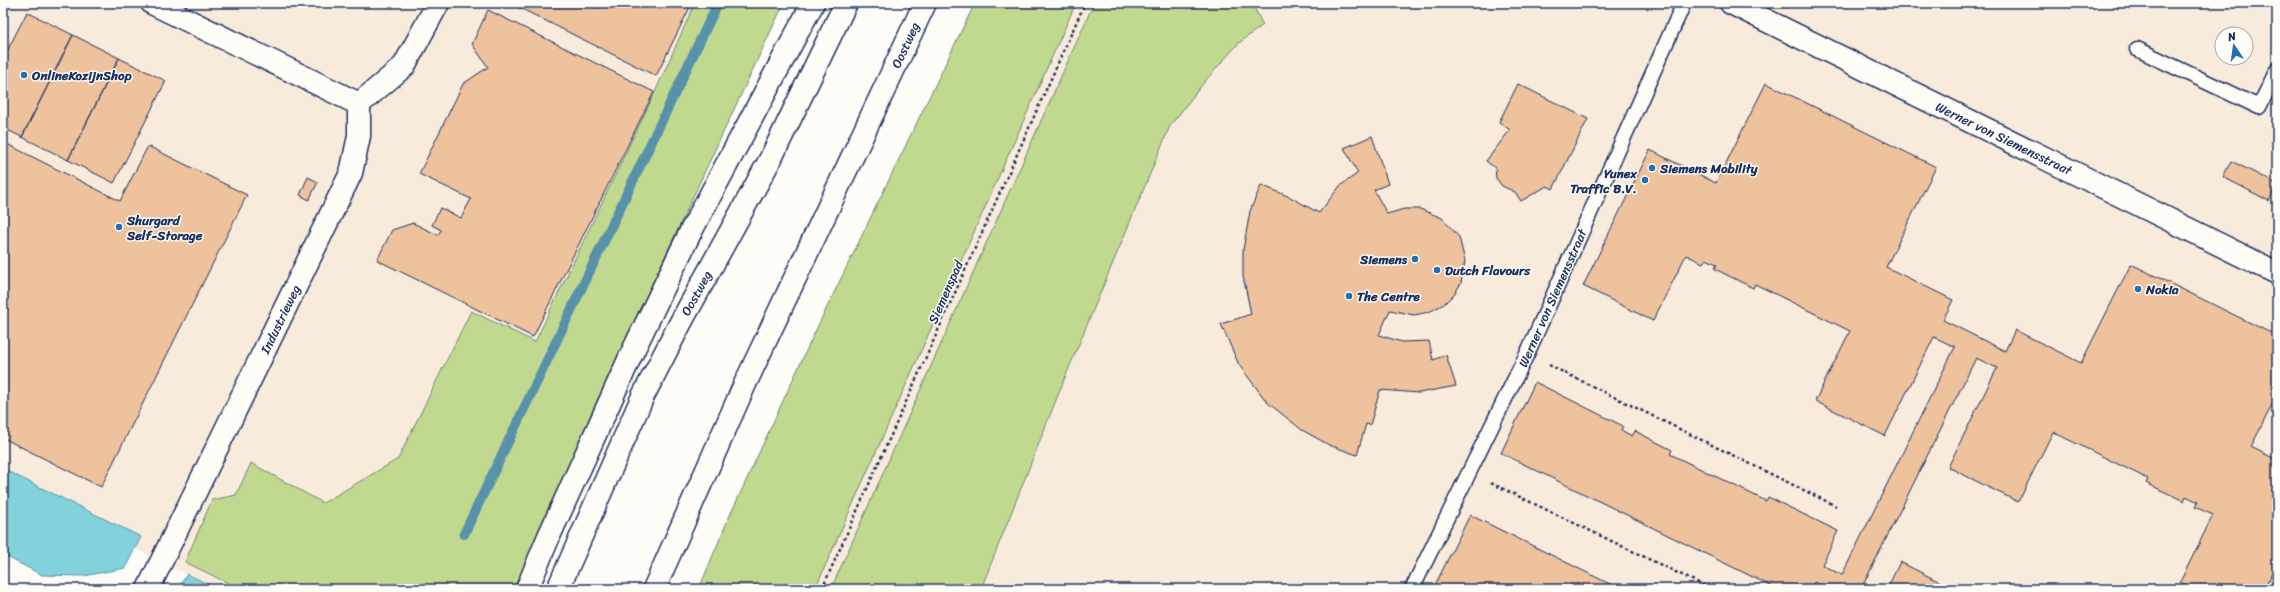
<svg xmlns="http://www.w3.org/2000/svg" width="2280" height="592" font-family="Sriracha,sans-serif">
  <style>
    .built { fill: #f8ebdc; fill-rule: evenodd }
    .green { fill: #c0d98f; stroke: #6e8476 }
    .water { fill: #82d2dc; stroke: #5991aa }
    .lines { fill: none; stroke-linecap: round; stroke-linejoin: round }
    .stream { stroke: #5991aa; stroke-width: 10 }
    .building { fill: #eec29d; stroke: #1b2f5e }
    .lane-casing { stroke: #1b2f5e; stroke-width: 17 }
    .street-casing { stroke: #1b2f5e; stroke-width: 25 }
    .primary-casing { stroke: #1b2f5e; stroke-width: 25 }
    .highway-casing { stroke: #1b2f5e; stroke-width: 25 }
    .path { stroke: #1b2f5e; stroke-width: 2.5; stroke-dasharray: 3 3; stroke-linecap: butt }
    .lane { stroke: #fdfcf7; stroke-width: 14 }
    .street { stroke: #fdfcf7; stroke-width: 22 }
    .primary { stroke: #fdfcf7; stroke-width: 22 }
    .highway { stroke: #fdfcf7; stroke-width: 22 }
    .poi-dot { fill: #1f6fb2; stroke: #fdfcf7; stroke-width: 1.5 }
    .labels { text-anchor: middle; stroke-width: 3; stroke-linejoin: round; paint-order: stroke }
    .street-label { font-size: 13px; fill: #1b2f5e; stroke: #fdfcf7 }
    .poi-label { font-size: 13px; font-weight: bold; fill: #1b2f5e; stroke: #fdfcf7; text-anchor: start }
  </style>
  <rect width="100%" height="100%" fill="#fdfcf7"/>
  <filter id="ink" filterUnits="userSpaceOnUse"><feTurbulence type="fractalNoise" baseFrequency=".025" numOctaves="2"/><feDisplacementMap in="SourceGraphic" scale="8" xChannelSelector="R" yChannelSelector="G"/><feConvolveMatrix kernelMatrix="1 2 1 2 8 2 1 2 1" color-interpolation-filters="sRGB"/></filter>
  <g filter="url(#ink)">
    <!-- built -->
    <path class="built" d="M3,3h719l-240,476 -113,110h-153l-213,-106z
      M1052,3h1225v586h-1461l44,-175zM2222,34h24v24h-24z"/>
    <!-- green -->
    <path class="green" d="M695,3h89l-186,396 -84,190h-274l-55,-27 27,-62 24,-5 15,-32 72,40 75,-44 73,-148 64,31 122,-254z
      M975,3h101l-261,586h-116l27,-65 88,-190z
      M1094,3h158l11,22 -24,18 -34,38 -35,45 -106,254 -83,209h-150z"/>
    <!-- water -->
    <path class="water" d="M3,469l138,68 -16,31 -41,8 -42,-1 -39,-20z
      M187,574l31,15h-40z"/>
    <g class="lines">
      <!-- stream -->
      <path class="stream" d="M464,534l254,-531"/>
    </g>
    <!-- building -->
    <path class="building" d="M510,3h182l-36,73z
      M488,10l166,82 -121,245 -156,-77 15,-30 21,-7 25,12 3,-5 -9,-5 8,-17 21,10 10,-19 -52,-25 44,-90 25,-17 -16,-23z
      M27,12l46,23 -51,102 -19,-9v-69z
      M73,35l46,23 -51,102 -46,-23z
      M119,58l47,23 -52,102 -46,-23z
      M1766,83l170,84 -50,100 67,33 -10,20 62,31 10,-21 66,33 50,-99 146,72v59l-26,52 26,13v102l-13,27h-69l-15,-7 33,-67 -18,-8 3,-5 -12,-6 -2,5 -38,-18 2,-4 -95,-47 -35,70 -70,-35 49,-99 -21,-10 -113,227 8,4h-42l-15,-7 -4,7h-33l-276,-136 34,-71 88,44 -2,4 11,6 3,-5 37,19 -2,4 96,47 2,-4 70,34 -16,34 20,10 113,-228 -21,-10 -49,99 -70,-35 35,-70 -95,-47 -2,4 -38,-19 2,-5 -11,-5 -3,4 -17,-8 -33,66 -70,-35 67,-136 66,33z
      M1518,84l70,35 -35,70 -6,-3 -26,15 -6,-9 -13,-6 -6,-8 -1,-10 -9,-7 24,-31 -11,-8z
      M1372,136l16,48 -14,6 13,24 17,-5h16l22,9 17,19 6,24 -4,22 -6,10 -11,11 -15,8 -15,3 -24,-5 -11,25 23,7 27,-1 4,19 13,-5 10,31 -37,7 -39,-3 -10,35 -4,-1 -9,31 -28,-10 -27,-15 -35,-28 -28,-37 -18,-41 30,-10 -8,-38v-26l7,-39 11,-26 29,12 29,16 21,-27 18,-13 -14,-25z
      M3,142l117,59 28,-55 99,49 -146,292 -98,-49z
      M2231,161l46,23 -8,17 -46,-24z
      M308,177l10,5 -9,18 -9,-5z
      M1470,515l51,25 99,49h-187z
      M1900,562l54,27h-67z"/>
    <g class="lines">
      <defs>
        <path id="lane" d="M2137,49l122,58 18,-37
          M1412,589l115,-235 157,-351"/>
        <path id="street" d="M152,3l207,101
          M1731,3l546,270
          M148,589l203,-416 8,-37v-32l45,-38 34,-63"/>
        <path id="primary" d="M558,589l85,-193 38,-74 90,-164 75,-155
          M654,589l91,-205 180,-381"/>
        <path id="highway" d="M527,589l22,-53 83,-183 58,-120 123,-230"/>
      </defs>
      <!-- lane casing -->
      <use href="#lane" class="lane-casing"/>
      <!-- street casing -->
      <use href="#street" class="street-casing"/>
      <!-- primary casing -->
      <use href="#primary" class="primary-casing"/>
      <!-- highway casing -->
      <use href="#highway" class="highway-casing"/>
      <!-- path -->
      <path class="path" d="M1549,365l287,141
        M1491,483l220,106
        M822,589l263,-586"/>
      <!-- lane -->
      <use href="#lane" class="lane"/>
      <!-- street -->
      <use href="#street" class="street"/>
      <!-- primary -->
      <use href="#primary" class="primary"/>
      <!-- highway -->
      <use href="#highway" class="highway"/>
    </g>
  </g>
  <!-- markers -->
  <g class="poi-dot">
    <circle cx="24" cy="75" r="4"/>
    <circle cx="1652" cy="168" r="4"/>
    <circle cx="1645" cy="180" r="4"/>
    <circle cx="119" cy="227" r="4"/>
    <circle cx="1415" cy="259" r="4"/>
    <circle cx="1437" cy="270" r="4"/>
    <circle cx="2138" cy="289" r="4"/>
    <circle cx="1349" cy="296" r="4"/>
  </g>
  <g class="labels">
    <!-- street labels -->
    <g class="street-label">
      <text transform="translate(905 45) rotate(-65)" y="5">Oostweg</text>
      <text transform="translate(2004 138) rotate(26)" y="5">Werner von Siemensstraat</text>
      <text transform="translate(945 292) rotate(-66)" y="5">Siemenspad</text>
      <text transform="translate(696 293) rotate(-61)" y="5">Oostweg</text>
      <text transform="translate(1552 298) rotate(-66)" y="5">Werner von Siemensstraat</text>
      <text transform="translate(280 319) rotate(-64)" y="5">Industrieweg</text>
    </g>
    <!-- poi labels -->
    <g class="poi-label">
      <text x="32" y="80">OnlineKozijnShop</text>
      <text x="1660" y="173">Siemens Mobility</text>
      <text x="1637" y="178" text-anchor="end">Yunex<tspan x="1637" dy="15">Traffic B.V.</tspan></text>
      <text x="127" y="225">Shurgard<tspan x="127" dy="15">Self-Storage</tspan></text>
      <text x="1407" y="264" text-anchor="end">Siemens</text>
      <text x="1445" y="275">Dutch Flavours</text>
      <text x="2146" y="294">Nokia</text>
      <text x="1357" y="301">The Centre</text>
    </g>
  </g>
  <!-- margin -->
  <rect width="2280" height="592" fill="none" stroke="#fdfcf7" stroke-width="16"/>
  <rect x="8" y="8" width="2264" height="576" fill="none" stroke="#1b2f5e" stroke-width="1.5" filter="url(#ink)"/>
  <!-- north arrow -->
  <g transform="translate(2234 46) rotate(347)"><circle r="19" fill="#fdfcf7" stroke="#a3aaba"/>
  <path d="M0-3L7 15L0 10L-7 15Z" fill="#1f6fb2"/>
  <text y="-6" font-size="11" font-weight="bold" text-anchor="middle" fill="#1b2f5e">N</text>
  </g>
</svg>
